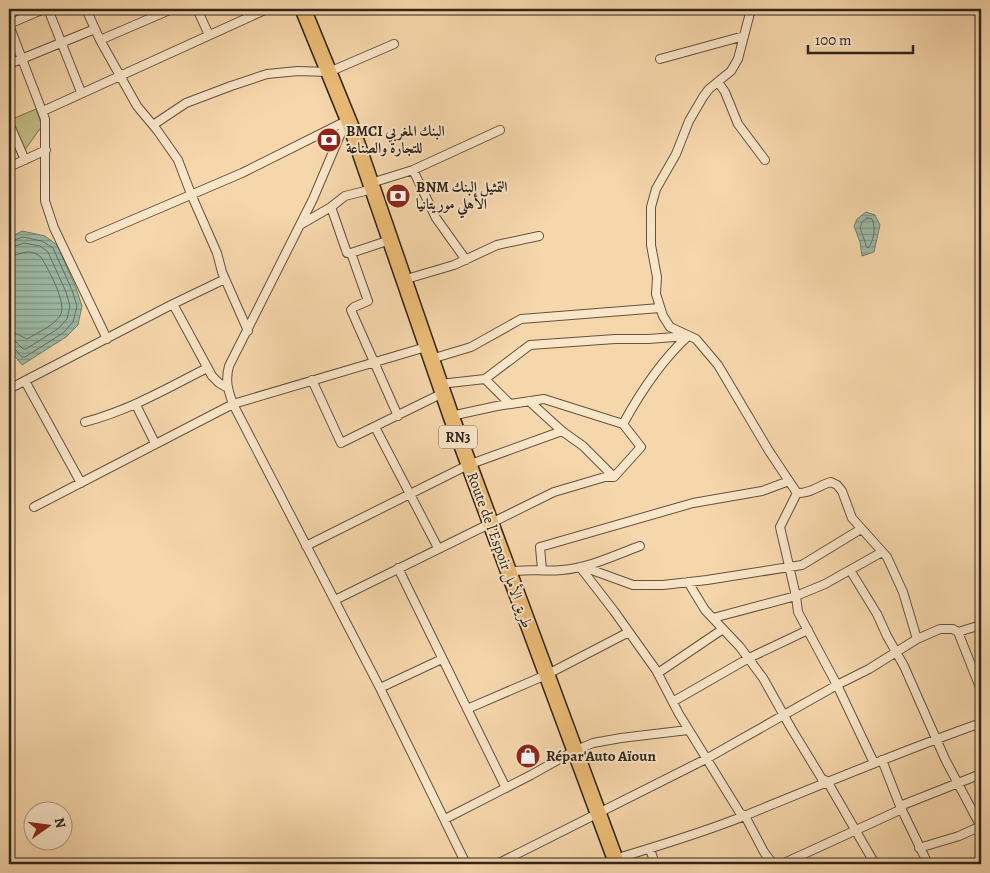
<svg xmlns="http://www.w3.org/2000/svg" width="990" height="873" font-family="Alegreya,Amiri,serif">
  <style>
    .green { fill: #c3bc84; stroke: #7a7050 }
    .water { fill: url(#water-rules); stroke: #717e6f }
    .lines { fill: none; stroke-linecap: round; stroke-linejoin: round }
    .shore { stroke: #667062; stroke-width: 1 }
    .street-casing { stroke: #625240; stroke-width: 10 }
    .highway-casing { stroke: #30251d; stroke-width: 18 }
    .street { stroke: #f9e5c8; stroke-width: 8 }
    .highway { stroke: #ebbc76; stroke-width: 15 }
    .labels { text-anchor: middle; stroke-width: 4; stroke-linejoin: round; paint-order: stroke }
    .shield { fill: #f9e5c8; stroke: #6c5f50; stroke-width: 1 }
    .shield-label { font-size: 14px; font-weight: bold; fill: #30251d }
    .poi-label { font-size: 15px; font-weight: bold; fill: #30251d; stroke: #f9e5c8; text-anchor: start }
    .street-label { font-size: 15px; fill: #30251d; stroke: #f9e5c8 }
  </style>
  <defs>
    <pattern id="water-rules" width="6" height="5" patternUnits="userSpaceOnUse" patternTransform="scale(1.25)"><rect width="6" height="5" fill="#9dbaa6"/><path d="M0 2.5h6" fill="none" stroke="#809787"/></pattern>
  </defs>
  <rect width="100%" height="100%" fill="#f6d7ab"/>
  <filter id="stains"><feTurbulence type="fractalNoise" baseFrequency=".004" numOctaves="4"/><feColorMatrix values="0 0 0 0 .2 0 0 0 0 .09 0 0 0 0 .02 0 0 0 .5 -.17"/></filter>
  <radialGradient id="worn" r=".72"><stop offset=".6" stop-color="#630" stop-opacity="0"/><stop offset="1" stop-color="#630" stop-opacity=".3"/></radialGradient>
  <!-- green -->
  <path class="green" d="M36,109l6,17 -18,25 -14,-31z"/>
  <!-- water -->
  <path class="water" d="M866,212l9,3 5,10 -6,27 -12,4 -2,-14 -6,-16 3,-7z
    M22,231l23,5 12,9 19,43 6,18 -4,19 -12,12 -44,28 -13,-16v-111z"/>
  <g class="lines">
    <!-- shore -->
    <path class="shore" d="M867,218l5,1c4,9 2,22 -4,29l-2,-2c-2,-12 -12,-20 1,-28z
      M9,242l14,-5 19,4 11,7 19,42 5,16 -4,16 -10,11 -38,24h-3l-8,-9 -5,-1
      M9,248l15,-5 16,3 8,6 18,40 4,14 -3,13 -8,9 -33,21h-3l-7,-7 -7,-2
      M9,256c13,-1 19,-9 32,1 7,12 27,47 19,59 -7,10 -23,17 -33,23l-10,-5 -8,-1"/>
    <defs>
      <path id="street" d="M48,9l33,83
        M86,9l14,31 37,66 20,24 21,30 13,34 26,59 5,19 26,59
        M197,9l12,26
        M751,9l-13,50 -7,12 -22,18 -6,8 -14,24 -13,33 -20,35 -5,18v38l6,32 -1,17 7,22 7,11 26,12 22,26 51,86 28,42c14,1 22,-8 34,-11l6,3 5,6 10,27 35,39 16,35 14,47
        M9,24l35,-15
        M9,25l36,94v82l9,27 53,111
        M100,40l72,-31
        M660,59l84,-23
        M9,64l86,-35
        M718,82l7,10 13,32 27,36
        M43,111l224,-102
        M349,122l-8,11 -28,66 -84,167c-4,15 -1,24 4,38l147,284 86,176
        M9,123l16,37
        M153,125l33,-22 45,-17 36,-12 31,-3 31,1 65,-28
        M9,167l37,-17
        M413,170l23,48 30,42
        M371,183l42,-13 87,-40
        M373,189l-28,7 -14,11 16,46h4l17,48 -14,6 -3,3 47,106
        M9,215l1,4
        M300,225l31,-18
        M90,238l152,-65 106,-53
        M351,253l33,-11 5,-4
        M403,280l51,-15 43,-20 42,-9
        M173,304l39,72 7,7 7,4
        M431,359l40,-12 50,-28 139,-11
        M485,379l25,25
        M312,380l29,63 102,-50
        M25,381l56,102
        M440,384l45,-5 45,-34 85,-6h33l40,-3
        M9,389l164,-85 52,-25
        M529,401l33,30 21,15 31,31
        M136,405l19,38
        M85,422c45,-12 81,-33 122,-54
        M623,424c18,-33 38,-63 65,-88
        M375,427l63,121
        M797,493l-17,34 16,69 2,16 39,73 37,78
        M34,507l199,-103 193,-57
        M306,546l162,-81 94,-34
        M580,567l34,44 42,59 23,44 61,99 5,3 19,36 9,12
        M580,567l9,2 44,16h30l44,-5 95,-15 59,-36
        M398,568l108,220
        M542,570l-2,-23 153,-44 69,-12 27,-10
        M850,570l27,44 10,22 17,30 41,93 36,68
        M508,572c19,-4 36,0 54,-2 27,-2 53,-15 78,-24
        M688,582l17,28 35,37 23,31 28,50 31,51 5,2 48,83
        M335,600l219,-108 51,-15h9l27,-30 -18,-23 -79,-25 -47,7 -46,10
        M713,618l83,-22 29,-12 57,-32
        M958,632l23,58
        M658,673l65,-44
        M380,688l62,-29
        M674,701l75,-43 59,-28
        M467,709l79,-34 83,-43
        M882,760l18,46 28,58
        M900,806l81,-32
        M445,819l86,-44 43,-24 19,-8 28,-5 67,-8
        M919,848l40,-12 22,-10
        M650,849l5,15
        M615,859c43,-13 87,-26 129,-43 79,-32 157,-65 237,-93
        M497,864l209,-105 131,-74 32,-16 48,-30 23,-10h13l5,3 23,-7
        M782,864l120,-55"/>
      <path id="highway" d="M303,9l49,120 99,287 166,448"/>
    </defs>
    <!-- street casing -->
    <use href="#street" class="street-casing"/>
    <!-- highway casing -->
    <use href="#highway" class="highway-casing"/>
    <!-- street -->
    <use href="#street" class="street"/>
    <!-- highway -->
    <use href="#highway" class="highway"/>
  </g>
  <!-- icons -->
  <defs>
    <symbol id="bank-disc" viewBox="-11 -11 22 22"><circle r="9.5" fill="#8f2418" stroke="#f9e5c8"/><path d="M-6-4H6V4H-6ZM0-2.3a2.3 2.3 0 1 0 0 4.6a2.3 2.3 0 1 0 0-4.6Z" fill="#fff"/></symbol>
    <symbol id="shop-disc" viewBox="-11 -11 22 22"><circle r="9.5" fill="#8f2418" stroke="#f9e5c8"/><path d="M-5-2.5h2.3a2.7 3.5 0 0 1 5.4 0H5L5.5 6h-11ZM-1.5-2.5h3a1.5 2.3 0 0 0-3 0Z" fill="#fff"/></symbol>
  </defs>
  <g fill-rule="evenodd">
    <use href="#bank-disc" x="315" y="126" width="28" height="28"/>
    <use href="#bank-disc" x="384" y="182" width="28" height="28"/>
    <use href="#shop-disc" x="514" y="742" width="28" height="28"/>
  </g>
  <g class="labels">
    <!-- shield labels -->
    <rect class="shield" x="439" y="425.5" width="38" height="23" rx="4"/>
    <g class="shield-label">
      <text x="458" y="442">RN3</text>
    </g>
    <!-- poi labels -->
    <g class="poi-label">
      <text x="346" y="136">BMCI البنك المغربي<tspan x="346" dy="17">للتجارة والصناعة</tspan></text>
      <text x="416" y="192">BNM التمثيل البنك<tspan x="416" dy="17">الأهلي موريتانيا</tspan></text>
      <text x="546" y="761">Répar'Auto Aïoun</text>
    </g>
    <!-- street labels -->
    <g class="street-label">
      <text transform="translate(500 550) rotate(70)" y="5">Route de l’Espoir طريق الأمل</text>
    </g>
  </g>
  <!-- margin -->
  <rect width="990" height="873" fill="none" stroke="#f6d7ab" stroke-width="30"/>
  <rect x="10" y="10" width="970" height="853" fill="none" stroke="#30251d" stroke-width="2.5"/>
  <rect x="15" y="15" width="960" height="843" fill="none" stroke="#30251d"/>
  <!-- north arrow -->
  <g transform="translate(48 826) rotate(76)"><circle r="24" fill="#f9e5c8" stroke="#a99884"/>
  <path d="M0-4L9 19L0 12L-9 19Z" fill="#8f2418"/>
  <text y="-8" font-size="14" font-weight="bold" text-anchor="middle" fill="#30251d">N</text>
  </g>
  <!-- scale -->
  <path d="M808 45v8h105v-8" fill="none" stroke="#30251d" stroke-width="2.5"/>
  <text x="815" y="45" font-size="15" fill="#30251d" stroke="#f9e5c8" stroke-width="4" paint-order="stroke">100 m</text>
  <rect width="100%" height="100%" filter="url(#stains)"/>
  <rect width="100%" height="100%" fill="url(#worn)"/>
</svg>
